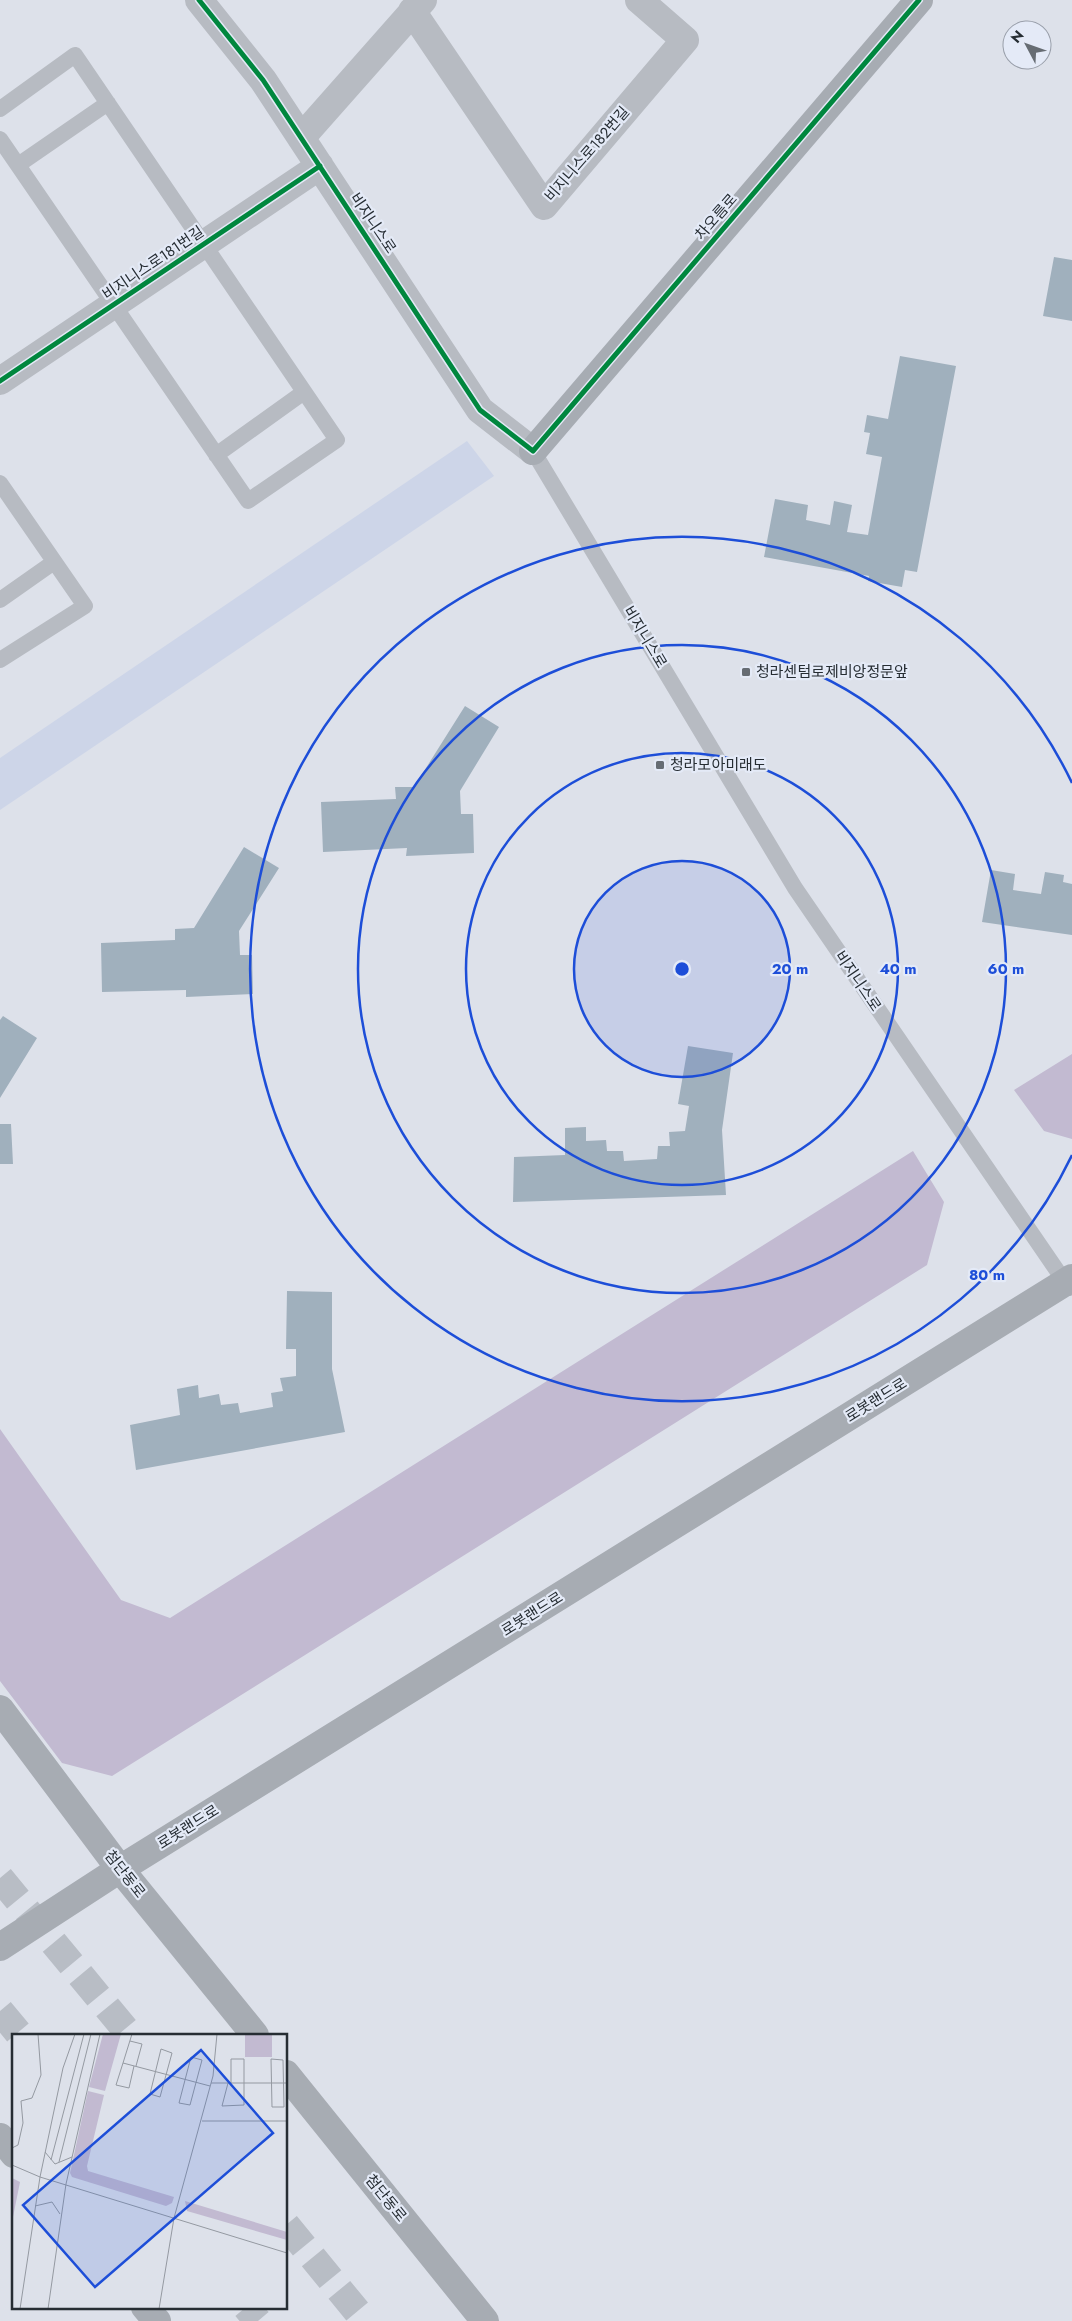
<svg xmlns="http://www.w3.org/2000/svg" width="1072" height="2321" font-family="Jost,'Noto Sans KR',sans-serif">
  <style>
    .green { fill: #c2bad1 }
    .plaza { fill: #cdd5e8 }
    .building { fill: #a0b0bd }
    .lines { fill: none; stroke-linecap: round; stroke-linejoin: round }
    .highway-tunnel { stroke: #b8bdc5; stroke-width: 28; stroke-dasharray: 28 14; stroke-linecap: butt }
    .lane { stroke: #b7bbc2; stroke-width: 16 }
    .street { stroke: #b7bbc2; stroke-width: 28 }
    .secondary { stroke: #a7acb3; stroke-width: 28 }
    .cycleway-casing { stroke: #e4eaf7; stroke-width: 8 }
    .cycleway { stroke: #00873e; stroke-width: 5 }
    .ring { fill: none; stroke: #1d4ed8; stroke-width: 2.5 }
    .poi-dot { fill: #666c73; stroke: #e4eaf7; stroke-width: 2 }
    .labels { text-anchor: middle; stroke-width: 4.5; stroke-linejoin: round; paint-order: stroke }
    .street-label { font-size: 15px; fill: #262d33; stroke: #e4eaf7 }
    .poi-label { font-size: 15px; fill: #262d33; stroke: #e4eaf7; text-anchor: start }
    .inset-road { fill: none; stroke: #9499a1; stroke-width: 1 }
    .view { fill: #1d4ed8; fill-opacity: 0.15; stroke: #1d4ed8; stroke-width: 2.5 }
    .inset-edge { fill: none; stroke: #262d33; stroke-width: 2.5 }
    .centre { fill: #1d4ed8; stroke: #e4eaf7; stroke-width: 2.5 }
    .ring-label { font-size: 15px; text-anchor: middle; font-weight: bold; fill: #1d4ed8; stroke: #e4eaf7; stroke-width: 4.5; stroke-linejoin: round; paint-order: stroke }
  </style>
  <rect width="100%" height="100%" fill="#dde1ea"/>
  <!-- green -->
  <path class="green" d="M1072,1054v85l-28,-8 -30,-41z
    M913,1151l31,51 -17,63 -815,511 -50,-13 -62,-82v-252l121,171 49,18z"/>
  <!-- plaza -->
  <path class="plaza" d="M467,441l27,35 -494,334v-52z"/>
  <!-- building -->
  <path class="building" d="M1054,257l18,3v61l-29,-5z
    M900,356l56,10 -39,206 -12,-2 -3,17 -34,-6 1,-5 -105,-19 11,-58 33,6 -2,15 24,5 4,-24 18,4 -5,27 21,3 14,-78 -16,-3 4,-21 -6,-1 3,-17 21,4z
    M465,706l34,21 -39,64 1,23h12l1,39 -68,3 1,-8 -84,4 -2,-50 75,-3 -1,-12h19z
    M244,847l35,21 -40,63 1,24h12l1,39 -67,3v-7l-84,2 -1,-49 74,-3v-11l19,-1z
    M991,870l24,4 -2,16 28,4 4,-22 19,3 -1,7 9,2v51l-90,-13z
    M3,1016l34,22 -37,60v-78z
    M688,1046l45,7 -11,77 4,65 -213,7 1,-45 51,-2v-27l21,-1v14l20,-1 1,11h16l1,10 33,-2 1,-13h12l-1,-14 16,-1 4,-25 -11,-2z
    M0,1124h11l2,40h-13z
    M287,1291l45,1v77l13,63 -209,38 -6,-45 50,-10 -3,-26 21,-4 1,13 20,-4 2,11 17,-2 2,10 33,-6 -2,-14 12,-2 -3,-13 16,-2v-27h-10z"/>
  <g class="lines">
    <!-- highway-tunnel -->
    <path class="highway-tunnel" d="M0,1878l130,157
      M0,2011l20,24
      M286,2225l79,96
      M246,2307l12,14"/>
    <!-- lane -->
    <path class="lane" d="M0,109l75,-54 262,385 -89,61 -248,-362
      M18,165l90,-62
      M533,451l262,437 274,400
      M216,455l88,-63
      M0,483l85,123 -85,54
      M0,600l54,-38"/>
    <!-- street -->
    <path class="street" d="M199,0l64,80 217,330 53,41
      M412,11l132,195 141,-166 -46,-40
      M301,138l122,-138
      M0,381l320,-215"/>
    <!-- secondary -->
    <path class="secondary" d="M533,451l386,-451
      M0,1709l120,160 135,166
      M0,1947l120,-78 952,-591
      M286,2074l199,247
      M0,2137l14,17
      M145,2307l12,14"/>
    <defs>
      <path id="cycleway" d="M199,0l64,80 217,330 53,41 386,-451
        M0,381l320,-215"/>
    </defs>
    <!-- cycleway casing -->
    <use href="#cycleway" class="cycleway-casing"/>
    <!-- cycleway -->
    <use href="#cycleway" class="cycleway"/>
  </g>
  <!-- distance rings -->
  <circle cx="682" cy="969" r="108" fill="#1d4ed8" fill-opacity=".12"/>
  <g class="ring">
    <circle cx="682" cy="969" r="108"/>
    <circle cx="682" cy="969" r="216"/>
    <circle cx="682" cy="969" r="324"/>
    <path d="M1072 1155A432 432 0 1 1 1072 783"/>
  </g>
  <!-- markers -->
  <g class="poi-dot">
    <rect x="741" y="667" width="10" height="10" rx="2.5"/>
    <rect x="655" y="760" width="10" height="10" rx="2.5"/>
  </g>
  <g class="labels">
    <!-- street labels -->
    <g class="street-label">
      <text transform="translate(587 154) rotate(-49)" y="5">비지니스로182번길</text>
      <text transform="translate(716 217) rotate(-49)" y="5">차오름로</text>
      <text transform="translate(373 223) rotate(56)" y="5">비지니스로</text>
      <text transform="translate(153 263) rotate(-34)" y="5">비지니스로181번길</text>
      <text transform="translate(645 637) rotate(59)" y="5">비지니스로</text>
      <text transform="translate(858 981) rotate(56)" y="5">비지니스로</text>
      <text transform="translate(876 1400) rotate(-32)" y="5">로봇랜드로</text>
      <text transform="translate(532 1614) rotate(-32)" y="5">로봇랜드로</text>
      <text transform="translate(188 1827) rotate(-32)" y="5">로봇랜드로</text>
      <text transform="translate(125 1874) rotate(52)" y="5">첨단동로</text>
      <text transform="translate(386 2198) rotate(51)" y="5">첨단동로</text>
    </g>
    <!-- poi labels -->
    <g class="poi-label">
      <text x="756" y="677">청라센텀로제비앙정문앞</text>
      <text x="670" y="770">청라모아미래도</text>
    </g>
  </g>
  <!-- overview -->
  <g transform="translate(12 2034)">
    <rect width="275" height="275" fill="#dde1ea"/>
    <path d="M91,0h18l-16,57 -16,-4zM233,1h27v22h-27zM76,57l16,4 -17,71 1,5 86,26 -2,6 -6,3 -94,-29 -2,-4zM0,144l8,4 -8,40zM173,167l102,31v8l-100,-29z" fill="#c2bad1"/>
    <path class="inset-road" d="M120,0l-9,29 87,23M118,7l12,3 -6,22M149,15l11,4 -12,44 -10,-3zM179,23l11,3 -12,45 -11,-2zM259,25l12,1 1,47h-12zM111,29l-7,22 13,3 5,-22M199,49h76M216,49l-6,23 22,-1v-46h-13v24M190,87h85M0,114l6,-3 5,-22 -2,-22 11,-3 9,-23 -3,-41M33,118l10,12 17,-7M39,126l33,-126M47,128l32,-128M0,131l28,12 247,76M23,172l17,-4 8,12M8,275l20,-132 23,-109 12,-34M36,275l18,-125 34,-150M147,275l15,-91 39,-142 4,-42"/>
    <path class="view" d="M189,16l72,83 -178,154 -72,-82z"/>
    <rect width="275" height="275" class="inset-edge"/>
  </g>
  <circle cx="682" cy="969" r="8" class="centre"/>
  <g class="ring-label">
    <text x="790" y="974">20 m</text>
    <text x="898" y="974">40 m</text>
    <text x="1006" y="974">60 m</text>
    <text x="987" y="1280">80 m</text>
  </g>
  <!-- north arrow -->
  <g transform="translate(1027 45) rotate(311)"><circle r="24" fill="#e4eaf7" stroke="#989ea9"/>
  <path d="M0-4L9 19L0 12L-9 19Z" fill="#666c73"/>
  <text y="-8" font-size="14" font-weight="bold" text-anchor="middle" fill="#262d33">N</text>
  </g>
</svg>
